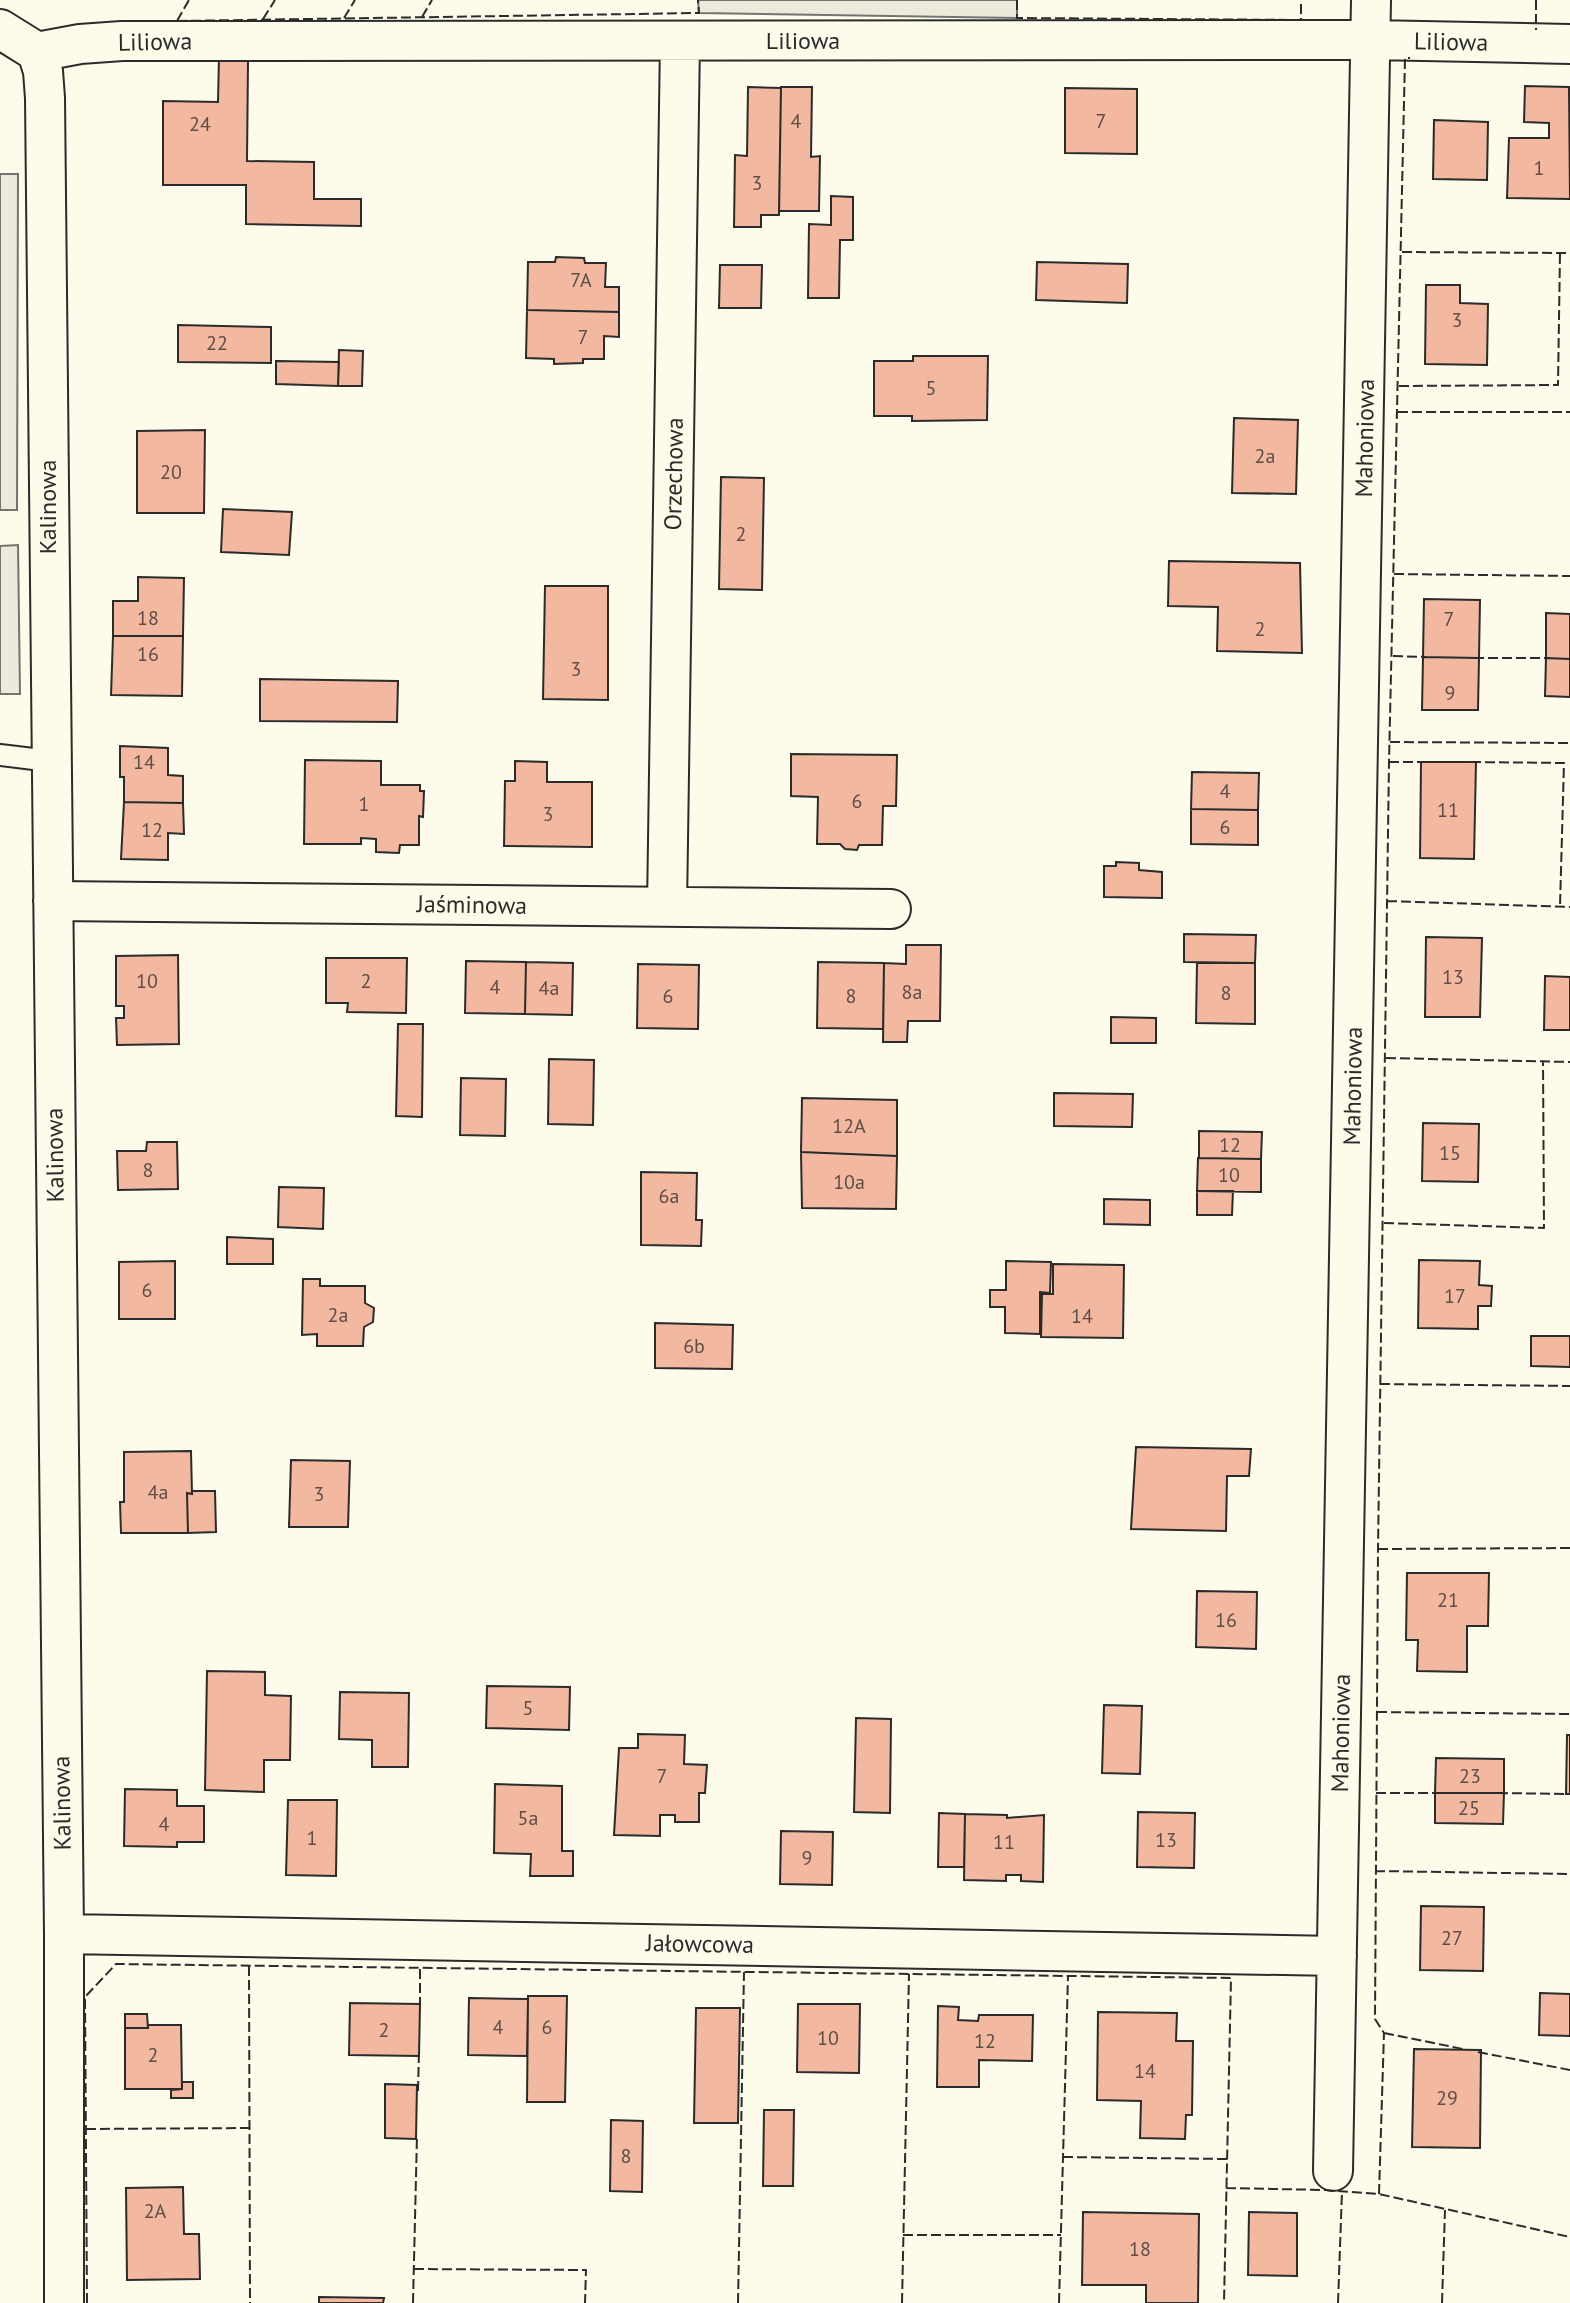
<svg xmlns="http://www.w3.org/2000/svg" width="1570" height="2303" font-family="'PT Sans',sans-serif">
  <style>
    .green { fill: #ecebdb; stroke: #74746e; stroke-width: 2 }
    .parking { fill: #eceadb; stroke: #74746e; stroke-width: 2 }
    .building { fill: #f2b8a0; stroke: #2b2b2b; stroke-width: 2 }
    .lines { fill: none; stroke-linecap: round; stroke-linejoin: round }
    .lane-casing { stroke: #2b2b2b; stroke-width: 24 }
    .street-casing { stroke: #2b2b2b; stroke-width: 42 }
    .lane { stroke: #fdfbea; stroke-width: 20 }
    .street { stroke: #fdfbea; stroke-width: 38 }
    .fence { stroke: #2b2b2b; stroke-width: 2; stroke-dasharray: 10 4; stroke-linecap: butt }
    .labels { text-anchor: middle; stroke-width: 6; stroke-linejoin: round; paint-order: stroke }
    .number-label { font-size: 20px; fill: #5d4e48 }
    .street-label { font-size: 24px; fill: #2b2b2b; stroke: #fdfbea }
  </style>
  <rect width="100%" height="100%" fill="#fdfbea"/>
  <!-- green -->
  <path class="green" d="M698,0h319v18l-318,-5z"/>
  <!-- parking -->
  <path class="parking" d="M0,174h18l-1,336h-17z
    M18,545l2,149h-20v-148z"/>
  <!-- building -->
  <path class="building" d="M219,56l23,1 6,5 -1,99 67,1v37h47v27l-115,-2v-39h-83v-84l55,1z
    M1525,86l44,1 1,112 -63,-1 2,-60h40v-15l-25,-1z
    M748,87l33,1 -2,127h-18v12h-27l1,-72 12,1z
    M781,87h31l-1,70 9,-1 -1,55h-40z
    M1065,88l72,1v65l-72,-1z
    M1434,120l54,2 -1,58 -54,-1z
    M831,196l22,1v43h-13l-1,58h-31l1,-74 22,1z
    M556,257l28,1 1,5h21l-1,24h14v25l-92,-2 1,-48h27z
    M1037,262l91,2 -1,39 -91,-3z
    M720,265h42l-1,43h-42z
    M1426,285h34v18l28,1 -1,61 -62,-1z
    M527,310l92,2v25l-15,-1v23h-21v4l-29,1v-5l-28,-1z
    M178,325l93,2v36l-93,-1z
    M339,350l24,1 -1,35h-24z
    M913,356h75l-1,64 -75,1v-5h-38v-55h39z
    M276,361l63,1 -1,24 -62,-2z
    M1234,418l64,2 -2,74 -64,-1z
    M205,430l-1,83h-67v-82z
    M721,477l43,1 -2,112 -43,-1z
    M223,509l69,3 -3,43 -68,-3z
    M1169,561l131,2 2,90 -85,-2 1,-44 -50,-1z
    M138,577l46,1 -1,58h-70v-35h25z
    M545,586h63v114l-65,-1z
    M1424,599l56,1 -1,58 -56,-1z
    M1546,613l24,1v45l-24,-1z
    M113,636h70l-1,60 -71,-1z
    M1423,657l56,1 -1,52h-56z
    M1546,658l24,1v38l-25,-1z
    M260,679l138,2 -1,41 -137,-1z
    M120,746l48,2v27l15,1v27l-59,-1v-25h-4z
    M791,754l106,1 -1,51h-13l-1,39h-23l-2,5 -12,-1 -5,-5h-23l1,-47 -27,-1z
    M305,760l76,1v24h39v6h4l-1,26 -4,-1v29h-19l-1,8 -23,-1v-13l-15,-1v6h-57z
    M515,761l32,1v20h45v65l-88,-1 1,-65h10z
    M1421,762h55l-2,97 -54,-1z
    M1192,772l67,1 -1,37 -67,-1z
    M124,802l59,1 1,31 -16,-1v27l-47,-1z
    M1191,809l67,1v35l-67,-1z
    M1116,862l23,1v7l23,2v26l-58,-1v-31h12z
    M1184,934l72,1 -1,28 -71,-1z
    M1426,937l56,1 -2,79h-55z
    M906,945h35l-1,76h-32l-1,21h-24l1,-79 22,1z
    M178,955l1,89 -62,1 -1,-27h8v-12h-8v-50z
    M326,958h81l-1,55 -59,-1 1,-9h-22z
    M466,961l60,1 -1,52 -60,-1z
    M526,962l47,1 -1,52 -47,-1z
    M818,962l66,1 -1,66 -66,-1z
    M1197,963h58v61l-59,-1z
    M638,964l61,1 -1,64 -61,-1z
    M1545,976l25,1v53h-26z
    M1111,1017l45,1v25h-45z
    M398,1024h25l-1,93 -26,-1z
    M549,1059l45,1 -1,65 -45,-1z
    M461,1078l45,1 -1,57 -45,-1z
    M1054,1093l79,1 -1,33 -78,-1z
    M802,1098l95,2v56l-96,-4z
    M1423,1123l56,1 -1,58 -56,-1z
    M1199,1131l63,1 -1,27 -62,-1z
    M147,1142h30l1,47 -60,1 -1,-39h29z
    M801,1152l96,4 -1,53 -94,-1z
    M1198,1158l63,1v33l-64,-1z
    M641,1172l56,1 -1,47h6l-1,26 -60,-1z
    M279,1187l45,1 -1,41 -45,-2z
    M1197,1191h36l-1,24h-35z
    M1104,1199l46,1v25l-46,-1z
    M227,1237l46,2v25h-46z
    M1419,1260l61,1 -1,24 13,1 -1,20h-13v23l-60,-1z
    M175,1261v58h-56v-57z
    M1006,1261l45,1 -1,31 -10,-1v42l-35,-1v-26h-15v-17h16z
    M1053,1264l71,1 -1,73 -82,-1 1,-43h11z
    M303,1279h17v7h45v17l9,5 -1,14 -9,5 -1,19h-46v-12l-15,1z
    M655,1323l78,2 -1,44 -77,-1z
    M1531,1336h39v31l-39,-1z
    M1136,1447l115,2 -2,27h-22l-1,55 -95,-2z
    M191,1451l1,43 -5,-1 1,40h-67l-1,-31h4v-50z
    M291,1460l59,1 -2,66h-59z
    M192,1491h23l1,41 -28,1 -1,-40 5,1z
    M1407,1573h82l-1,53h-21v46l-50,-1 1,-31h-12z
    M1197,1591l60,1 -1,57 -60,-2z
    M207,1671l58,1v23l26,1 -1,64h-26v32l-59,-2z
    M487,1686l83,1 -1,43 -83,-2z
    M340,1692l69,1 -1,74h-36v-27l-33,-1z
    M1104,1705l38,1 -2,68 -38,-1z
    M856,1718l35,1 -1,94 -36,-1z
    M638,1734l47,1 -1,29 23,1 -2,28h-6v29h-24v-7h-15v21l-46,-1 5,-87h19z
    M1567,1735h3v59h-4z
    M1436,1758l68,1v34h-69z
    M495,1784l67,2v65h11v25h-43l1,-22 -37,-1z
    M125,1789l52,1v16h27v36h-27v5l-53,-1z
    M1435,1793h69l-1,31 -68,-1z
    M288,1800h49l-1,76 -50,-1z
    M1138,1812l57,1 -1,55 -57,-1z
    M939,1813l26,1 -1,53h-26z
    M965,1814l42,1v3l37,-3 -1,67 -22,-1v-6h-15v6l-42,-1z
    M781,1831l52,1 -1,53 -52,-1z
    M1421,1906l63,1 -1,64 -63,-1z
    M1540,1993l30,1v42l-31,-1z
    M528,1996h39l-2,106h-38z
    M469,1998l59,1 -1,57 -59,-1z
    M350,2003l70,1 -1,52 -70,-1z
    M798,2004h62l-1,69 -62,-1z
    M938,2006l21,1 -1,13 20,1 1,-6h54l-1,46 -53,-1v27h-42z
    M696,2008h44l-2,115h-44z
    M1098,2012l79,1 -1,28h17l-1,74h-6l-1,24 -45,-1 1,-37 -44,-1z
    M125,2014h22l1,14h-23z
    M148,2025h33l1,64h-57v-61h23z
    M1414,2049l67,1 -1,98 -68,-1z
    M182,2082h11v16h-22v-8l11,-1z
    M385,2084l32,1 -1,54 -31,-1z
    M764,2110h30l-1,76h-30z
    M611,2120l32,1 -1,71 -32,-1z
    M183,2187l1,47h15l1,45 -73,1 -1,-92z
    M1083,2212l116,2 -1,89h-52v-18h-64z
    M1249,2212l48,1v63l-49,-1z
    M319,2297l65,1 -1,5h-64z"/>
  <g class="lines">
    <defs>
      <path id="lane" d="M0,755l50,6"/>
      <path id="street" d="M0,29l37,23 6,19 2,27 19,1836v369
        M37,52l43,-8 42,-3 1249,-1 199,4
        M53,901l838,8
        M667,907l13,-866
        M64,1934l1273,22
        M1333,2171l38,-2171"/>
    </defs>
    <!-- lane casing -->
    <use href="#lane" class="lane-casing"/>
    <!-- street casing -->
    <use href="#street" class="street-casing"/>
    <!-- lane -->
    <use href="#lane" class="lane"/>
    <!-- street -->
    <use href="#street" class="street"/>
    <!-- fence -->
    <path class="fence" d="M1017,0v18l284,2v-20
      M1536,0v30
      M422,17l10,-17
      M344,18l11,-18
      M263,19l12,-19
      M177,21l522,-8 -1,-13
      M177,21l12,-21
      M1402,252l168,1
      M1399,386l159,-1 2,-132
      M1398,412h172
      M1394,574l176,2
      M1393,656l33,1
      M1474,658h76
      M1390,742l180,1
      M1389,762h38
      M1471,762l93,1 -4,143
      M1387,901l183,6
      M1386,1058l184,4
      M1384,1223l160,5 -1,-167
      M1380,1384l190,2
      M1378,1549l192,-1
      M1377,1712l193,2
      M1376,1793h62
      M1498,1793l72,1
      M1375,1871l195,3
      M249,1966l1,337
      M420,2007v-39
      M1384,2033l79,16
      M1478,2052l92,18
      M418,2091l1,-40
      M86,2129l164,-1
      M1063,2157l164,2
      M1226,2188l99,2 54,4 191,43
      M1379,2194l5,-161 -9,-14 3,-470 11,-787 16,-704h5
      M903,2235h158
      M414,2269l172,1 -1,33
      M87,2303l-2,-306 31,-33 1115,14 -7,325
      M413,2303l4,-168
      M738,2303l6,-331
      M902,2303l7,-329
      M1059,2303l9,-327
      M1338,2303l4,-112
      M1442,2303l3,-93"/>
  </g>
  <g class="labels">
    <!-- number labels -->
    <g class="number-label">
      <text x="796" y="128">4</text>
      <text x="1101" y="128">7</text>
      <text x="200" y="131">24</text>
      <text x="1539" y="175">1</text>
      <text x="757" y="190">3</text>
      <text x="581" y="287">7A</text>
      <text x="1457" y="327">3</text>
      <text x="583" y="344">7</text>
      <text x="217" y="350">22</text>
      <text x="931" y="395">5</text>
      <text x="1265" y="463">2a</text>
      <text x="171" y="479">20</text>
      <text x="741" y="541">2</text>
      <text x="148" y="625">18</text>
      <text x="1449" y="626">7</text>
      <text x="1260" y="636">2</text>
      <text x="148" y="661">16</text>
      <text x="576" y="676">3</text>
      <text x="1450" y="700">9</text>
      <text x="144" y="769">14</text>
      <text x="1225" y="798">4</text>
      <text x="857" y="808">6</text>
      <text x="364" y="811">1</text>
      <text x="1448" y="817">11</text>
      <text x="548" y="821">3</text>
      <text x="1225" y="834">6</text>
      <text x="152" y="837">12</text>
      <text x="1453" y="984">13</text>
      <text x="147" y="988">10</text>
      <text x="366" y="988">2</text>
      <text x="495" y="994">4</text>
      <text x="549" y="995">4a</text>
      <text x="912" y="999">8a</text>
      <text x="1226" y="1000">8</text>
      <text x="668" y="1003">6</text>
      <text x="851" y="1003">8</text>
      <text x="849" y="1133">12A</text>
      <text x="1230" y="1152">12</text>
      <text x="1450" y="1160">15</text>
      <text x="148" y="1177">8</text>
      <text x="1229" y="1182">10</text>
      <text x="849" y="1189">10a</text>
      <text x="669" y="1203">6a</text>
      <text x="147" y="1297">6</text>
      <text x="1455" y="1303">17</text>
      <text x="338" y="1322">2a</text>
      <text x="1082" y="1323">14</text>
      <text x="694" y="1353">6b</text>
      <text x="158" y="1499">4a</text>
      <text x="319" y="1501">3</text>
      <text x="1448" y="1607">21</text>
      <text x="1226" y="1627">16</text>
      <text x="528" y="1715">5</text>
      <text x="662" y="1783">7</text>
      <text x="1470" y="1783">23</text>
      <text x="1469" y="1815">25</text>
      <text x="528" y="1825">5a</text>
      <text x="164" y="1831">4</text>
      <text x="312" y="1845">1</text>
      <text x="1166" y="1847">13</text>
      <text x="1004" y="1849">11</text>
      <text x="807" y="1865">9</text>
      <text x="1452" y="1945">27</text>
      <text x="498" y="2034">4</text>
      <text x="547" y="2034">6</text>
      <text x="384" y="2037">2</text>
      <text x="828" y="2045">10</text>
      <text x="985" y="2048">12</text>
      <text x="153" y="2062">2</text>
      <text x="1145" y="2078">14</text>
      <text x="1447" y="2105">29</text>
      <text x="626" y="2163">8</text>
      <text x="155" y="2218">2A</text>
      <text x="1140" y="2256">18</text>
    </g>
    <!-- street labels -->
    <g class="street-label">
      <text x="803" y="49">Liliowa</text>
      <text transform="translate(155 42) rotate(-1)" y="8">Liliowa</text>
      <text transform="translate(1451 42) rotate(1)" y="8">Liliowa</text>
      <text transform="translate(1365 438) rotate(-89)" y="8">Mahoniowa</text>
      <text transform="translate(674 474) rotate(-89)" y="8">Orzechowa</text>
      <text transform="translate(48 507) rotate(-90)" y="8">Kalinowa</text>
      <text transform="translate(472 905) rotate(1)" y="8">Jaśminowa</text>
      <text transform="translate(1353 1086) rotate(-89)" y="8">Mahoniowa</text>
      <text transform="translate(55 1155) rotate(-91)" y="8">Kalinowa</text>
      <text transform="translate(1341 1733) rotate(-89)" y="8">Mahoniowa</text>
      <text transform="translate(62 1803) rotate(-91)" y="8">Kalinowa</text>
      <text transform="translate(700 1944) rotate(1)" y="8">Jałowcowa</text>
    </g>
  </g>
</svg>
